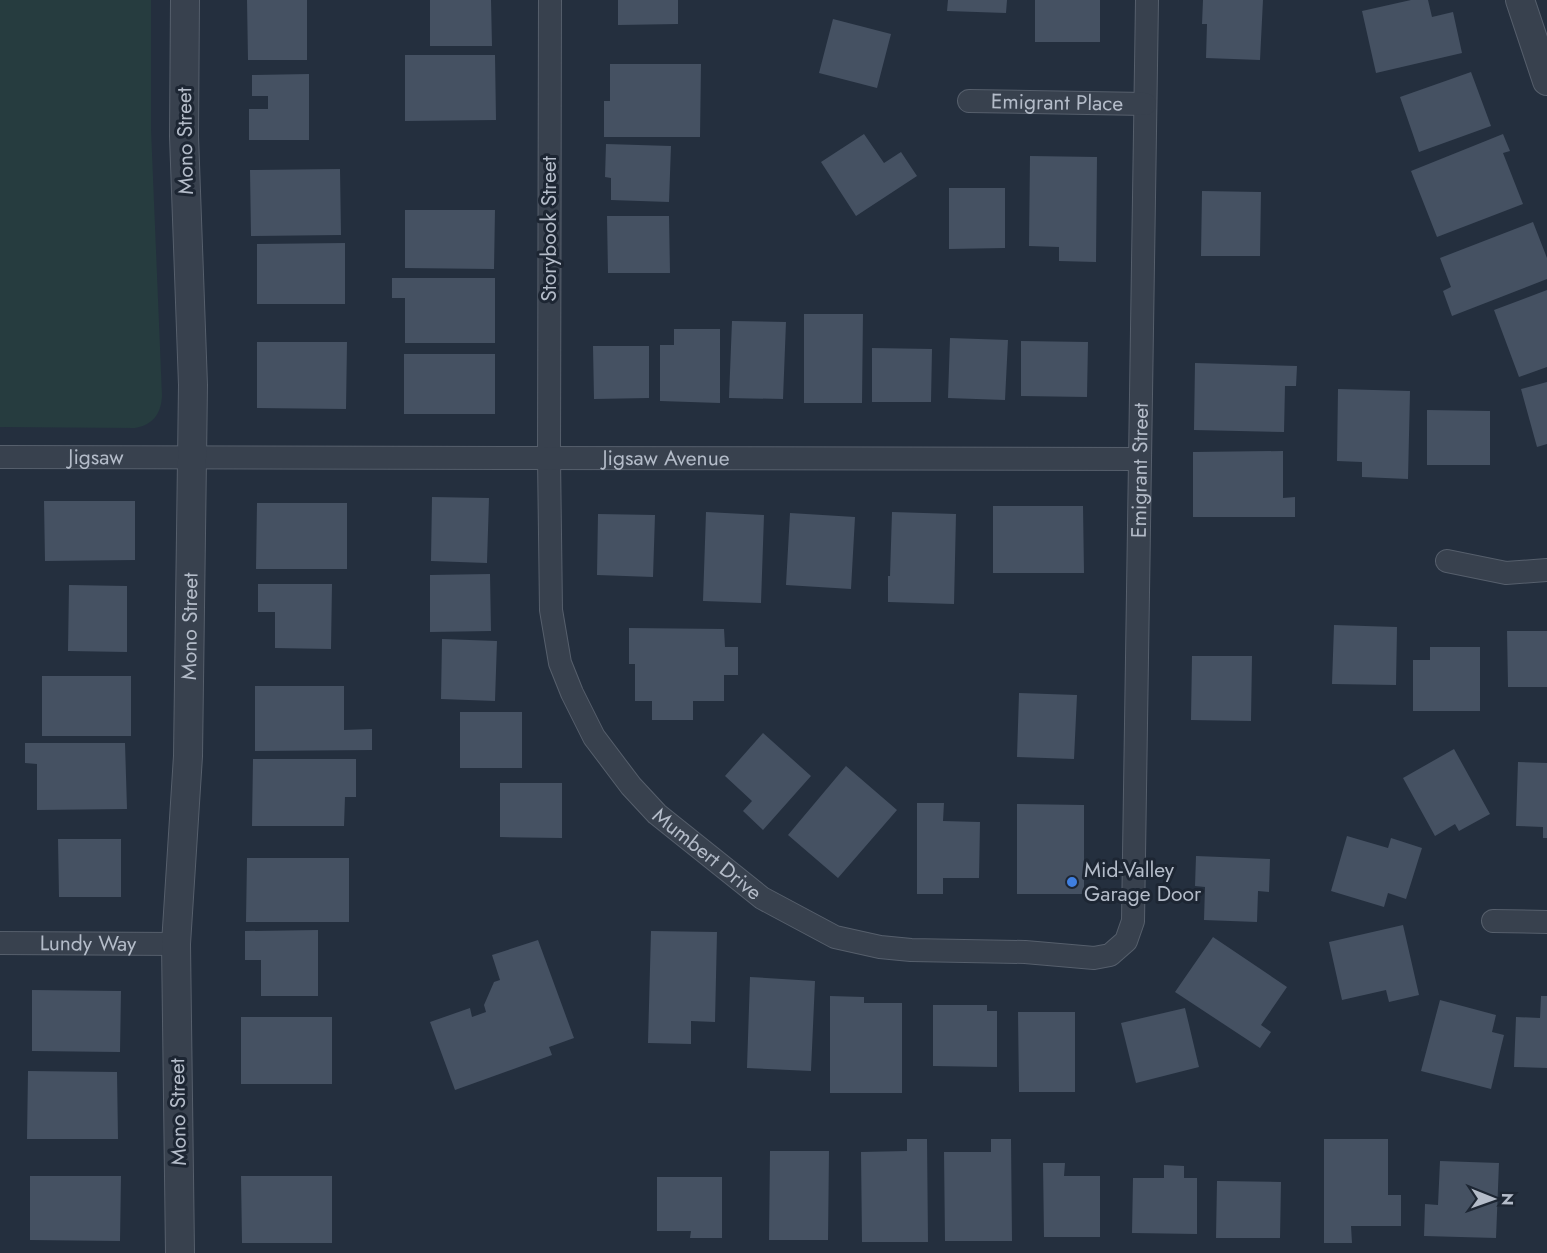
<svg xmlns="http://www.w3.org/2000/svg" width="1547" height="1253" font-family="Jost,sans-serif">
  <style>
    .green { fill: #263c3f }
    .building { fill: #455162 }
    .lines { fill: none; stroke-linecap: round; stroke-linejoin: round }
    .minor-casing { stroke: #565f6c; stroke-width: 24 }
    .tertiary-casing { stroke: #565f6c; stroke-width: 30 }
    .minor { stroke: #38414e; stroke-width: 22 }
    .tertiary { stroke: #38414e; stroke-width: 28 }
    .shop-dot { fill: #3f7fe0; stroke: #1d2633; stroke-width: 2 }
    .labels { text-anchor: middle; stroke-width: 6; stroke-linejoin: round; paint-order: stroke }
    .street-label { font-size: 21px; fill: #b4bcc9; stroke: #1d2633 }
    .poi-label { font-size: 21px; fill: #b4bcc9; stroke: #1d2633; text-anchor: start }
  </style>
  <rect width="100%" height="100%" fill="#242f3e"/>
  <!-- green -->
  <path class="green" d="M0,0h151v129l11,267c-1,18 -9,29 -27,32l-135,-1z"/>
  <!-- building -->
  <path class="building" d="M247,0h60v60h-59z
    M430,0h61l1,46h-62z
    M618,0h60v24l-60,1z
    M948,0h59l-1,13 -59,-2z
    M1035,0h65v42h-65z
    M1203,0h60l-3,60 -54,-2 1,-34h-5z
    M1411,0h17l4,17 21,-5 9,41 -86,20 -14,-62z
    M833,19l58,15 -14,54 -58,-15z
    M405,55h90l1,65 -91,1z
    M610,64h91l-1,73h-96v-36h6z
    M1471,72l20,54 -72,26 -19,-55z
    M309,74v66h-60v-31h19v-13h-16v-21z
    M864,134l20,29 17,-11 16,24 -61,40 -35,-54z
    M1503,134l7,17 -7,2 20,51 -86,33 -26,-66z
    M606,144l65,2 -2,56 -58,-2v-22l-6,-1z
    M1030,156l67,1 -1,105 -37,-1v-14l-30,-1z
    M340,169l1,66 -90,1 -1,-66z
    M949,188h56v60l-56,1z
    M1202,191l59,1 -1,64h-59z
    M405,210h90l-1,59 -89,-1z
    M607,216h62l1,57h-62z
    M1533,222l14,36v21l-95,37 -9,-25 8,-4 -11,-29z
    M345,243v61h-88v-60z
    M392,278h103v65h-90v-45h-13z
    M1547,290v77l-28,10 -25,-67z
    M804,314h59l-1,89h-58z
    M732,321l54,1 -3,77 -54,-1z
    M674,329h46v74l-60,-2v-56h14z
    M950,338l58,2 -3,60 -57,-2z
    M1021,341l67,1 -1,55 -66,-1z
    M257,342h90l-1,67 -89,-1z
    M593,346h56v52l-55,1z
    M872,348l60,1 -1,53h-59z
    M404,354h91v60h-91z
    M1195,363l102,3 -1,20h-11l-1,46 -90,-2z
    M1547,382v62l-10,3 -16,-58z
    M1338,389l72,2 -2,88 -46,-2v-15l-25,-1z
    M1427,410l63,1v54h-63z
    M1283,451v47l12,-1v20h-102v-65z
    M432,497l57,1 -2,65 -56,-2z
    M44,501h91v59l-90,1z
    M257,503h90v66h-91z
    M993,506h90l1,67h-91z
    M706,512l58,3 -3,88 -58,-2z
    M892,512l64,2 -2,90 -66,-2v-26h2z
    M790,513l65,4 -4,72 -65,-4z
    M598,514l57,1 -2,62 -56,-2z
    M490,574l1,57 -61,1v-57z
    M258,584h74l-1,65 -56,-1v-36h-17z
    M69,585l58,1v66l-59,-1z
    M1334,625l63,2 -1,58 -64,-1z
    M629,628l95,1 1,18h13v28h-14v26h-31v19h-41v-19h-17v-37h-6z
    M1507,631h40v56h-39z
    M442,639l55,2 -2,60 -54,-2z
    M1430,647h50v64h-67v-51h17z
    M1192,656h60l-1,65 -60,-1z
    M42,676h89v60h-89z
    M255,686h89v44l28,-1v21l-117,1z
    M1019,693l58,2 -3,64 -57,-2z
    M460,712h62v56h-62z
    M763,733l48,43 -48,54 -20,-19 9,-10 -27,-25z
    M25,743h100l2,66 -90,1v-46l-12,-1z
    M1454,749l36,65 -31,17 -4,-7 -20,12 -32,-58z
    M253,759h103v38h-11l-1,29h-92z
    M1518,762l29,1v75h-4v-11l-27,-1z
    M846,766l51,44 -59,68 -50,-43z
    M500,783h62v55l-62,-1z
    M917,803h27l-1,18 37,1 -1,56h-36v16h-26z
    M1017,804l67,1v89h-67z
    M1347,836l41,12 3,-10 31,10 -16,51 -18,-6 -4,14 -53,-16z
    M58,839h63v58h-62z
    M1196,856l74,3 -1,33 -11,-1 -1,31 -53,-2 1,-33 -10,-1z
    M247,858h102v64h-103z
    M1403,925l16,70 -30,7 -3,-12 -44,10 -13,-58z
    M318,930v66h-57v-36h-16v-29z
    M651,931l66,1 -2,90 -24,-1v23l-43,-1z
    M1213,937l74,50 -26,38 10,7 -11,16 -85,-56z
    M538,940l36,98 -25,9 3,8 -97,35 -25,-68 40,-14 2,9 14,-5 -2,-7 10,-23 6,-2 -8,-25z
    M750,977l65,4 -4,90 -64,-3z
    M32,990l89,1 -1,61 -88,-1z
    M830,996l34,1v6h38v90h-72z
    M1541,996h6v72l-33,-1 2,-50 24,1z
    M1440,1000l56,15 -4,17 12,3 -13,54 -70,-18z
    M933,1005h54v6h10v56l-64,-1z
    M1185,1008l14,59 -63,16 -15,-60z
    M1018,1012h57v80h-56z
    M241,1017h91v67h-91z
    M28,1071l89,1 1,67h-91z
    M907,1139h20l1,103h-66l-1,-90 46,-1z
    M991,1139h20l1,102h-67l-1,-89h47z
    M1324,1139h64v56h13v31h-50l1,17h-28z
    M770,1151h59l-1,89h-59z
    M1440,1161l59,2 -3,75 -72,-2 1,-32 13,1z
    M1043,1163h22l-1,13h36v61h-56z
    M1164,1165l20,1v12h13v56l-65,-1 1,-55h31z
    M30,1176h91l-1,65 -90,-1z
    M241,1176h91v67h-90z
    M657,1177h65v61h-32l1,-7h-34z
    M1217,1181l64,1 -1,56h-64z"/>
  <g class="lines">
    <defs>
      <g id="minor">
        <path id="s1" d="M550,0l-1,458 2,152 9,53 12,30 22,44 37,49 26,28 105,84 73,39 45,10 31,3 114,2 69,6 16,-3 16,-14 7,-20 14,-921"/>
        <path id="s2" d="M969,101l176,3"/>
        <path id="s3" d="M0,457l1140,2"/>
        <path d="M1447,561l59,12 41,-3"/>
        <path d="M1493,921l54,1"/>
        <path id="s4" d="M0,943l176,1"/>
      </g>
      <g id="tertiary">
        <path d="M1520,0l27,81"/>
        <path id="s5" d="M180,1253l-4,-309 12,-188 5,-371 -9,-249 1,-136"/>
      </g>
    </defs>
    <!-- minor casing -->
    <use href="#minor" class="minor-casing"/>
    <!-- tertiary casing -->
    <use href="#tertiary" class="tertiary-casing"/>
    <!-- minor -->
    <use href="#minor" class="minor"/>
    <!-- tertiary -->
    <use href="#tertiary" class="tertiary"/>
  </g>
  <!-- markers -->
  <circle class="shop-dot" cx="1072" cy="882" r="6"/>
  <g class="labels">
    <!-- street labels -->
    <g class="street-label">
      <text dy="7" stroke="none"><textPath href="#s2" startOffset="88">Emigrant Place</textPath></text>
      <text transform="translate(185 141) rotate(-91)" y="7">Mono Street</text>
      <text transform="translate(549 229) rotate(-90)" y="7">Storybook Street</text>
      <text dy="7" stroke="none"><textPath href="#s3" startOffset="96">Jigsaw</textPath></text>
      <text dy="7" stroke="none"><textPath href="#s3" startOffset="666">Jigsaw Avenue</textPath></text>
      <text dy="7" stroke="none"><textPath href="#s1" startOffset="1832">Emigrant Street</textPath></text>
      <text dy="7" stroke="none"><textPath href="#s5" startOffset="627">Mono Street</textPath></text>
      <text dy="7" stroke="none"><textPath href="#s1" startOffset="909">Mumbert Drive</textPath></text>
      <text dy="7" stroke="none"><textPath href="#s4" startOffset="88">Lundy Way</textPath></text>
      <text transform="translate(178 1112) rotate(-91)" y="7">Mono Street</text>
    </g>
    <!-- poi labels -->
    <g class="poi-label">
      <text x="1084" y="877">Mid-Valley<tspan x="1084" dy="24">Garage Door</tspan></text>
    </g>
  </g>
  <!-- north arrow -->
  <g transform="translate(1493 1199) rotate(91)" stroke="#1d2633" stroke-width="4.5" paint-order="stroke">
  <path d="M0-4.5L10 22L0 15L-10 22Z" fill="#b4bcc9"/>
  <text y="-9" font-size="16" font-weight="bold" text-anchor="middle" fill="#b4bcc9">N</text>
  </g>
</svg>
